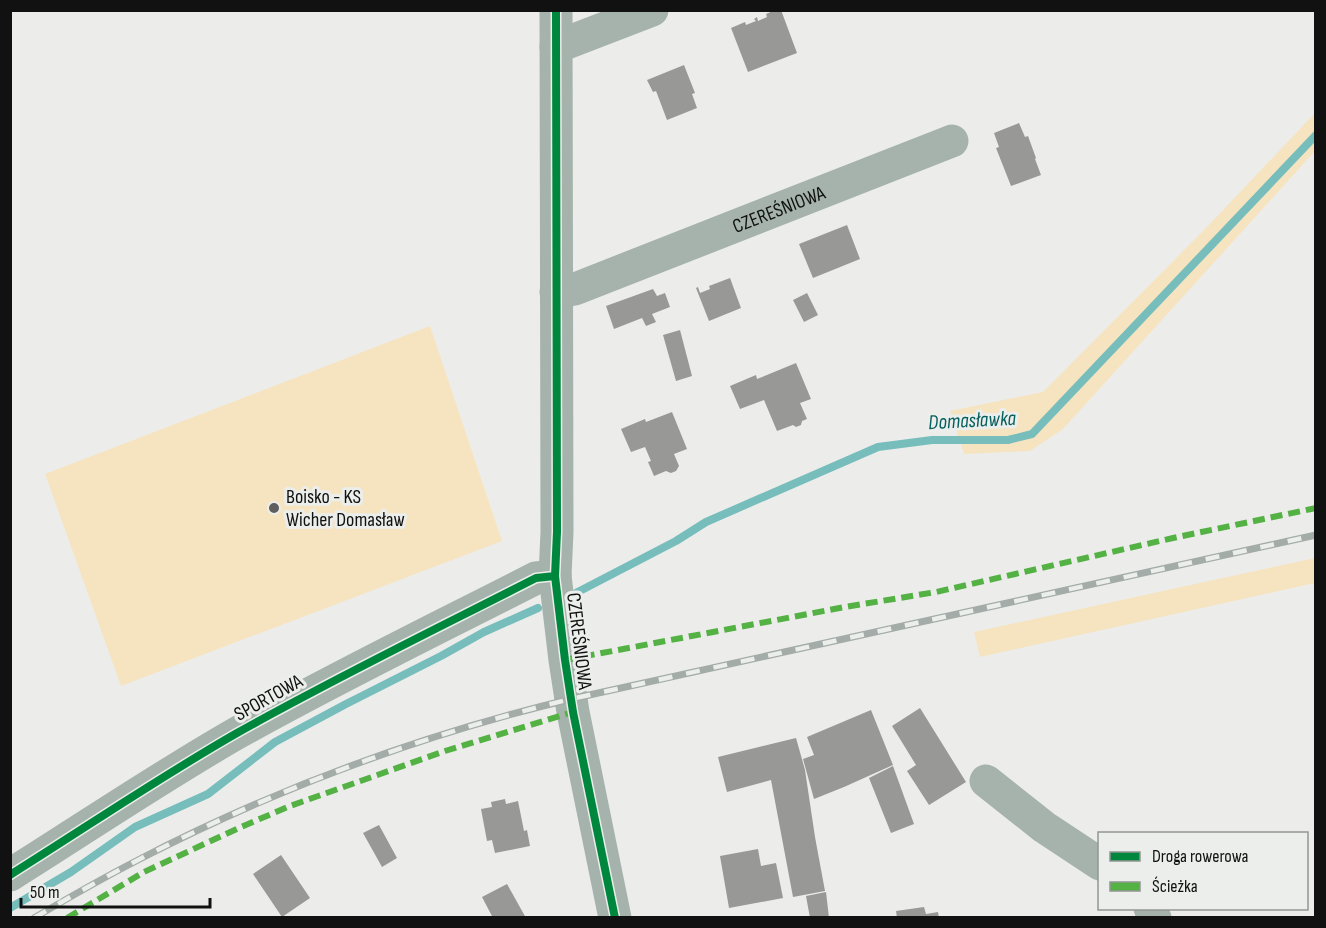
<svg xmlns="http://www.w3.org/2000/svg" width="1326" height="928" font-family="'Sofia Sans Condensed',sans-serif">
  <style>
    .grass { fill: #f6e3bf }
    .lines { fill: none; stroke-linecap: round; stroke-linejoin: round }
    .stream { stroke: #76bdbc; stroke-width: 8 }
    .building { fill: #989896 }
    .minor { stroke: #a5b3ac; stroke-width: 33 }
    .rail-casing { stroke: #a3aca8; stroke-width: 7 }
    .rail { stroke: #ebeeea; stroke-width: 4.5; stroke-dasharray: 14; stroke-linecap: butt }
    .quiet { stroke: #54b144; stroke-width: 6; stroke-dasharray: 12 6; stroke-linecap: butt }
    .cycleway-casing { stroke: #ebeeea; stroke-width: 11 }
    .cycleway { stroke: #00873e; stroke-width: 8 }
    .poi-dot { fill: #5d5e5d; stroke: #ebeeea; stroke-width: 2 }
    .labels { text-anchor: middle; stroke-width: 6; stroke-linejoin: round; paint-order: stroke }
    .street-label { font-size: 20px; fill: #101110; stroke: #ebeeea }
    .poi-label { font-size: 20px; fill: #101110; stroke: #ebeeea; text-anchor: start }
    .water-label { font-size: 21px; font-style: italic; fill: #065f5f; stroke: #ebeeea }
  </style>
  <rect width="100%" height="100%" fill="#ecedeb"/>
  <!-- grass -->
  <path class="grass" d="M1315,113v38l-252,278 -33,22 -66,3 -14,-43 93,-19 162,-163z
    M430,326l72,215 -381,145 -76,-212z
    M1315,558v25l-335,74 -6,-25z"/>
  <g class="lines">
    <!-- stream -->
    <path class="stream" d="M572,595l104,-54 30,-19 172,-75 54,-7h76l24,-6 284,-299
      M10,908l61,-36 64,-45 73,-33 67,-52 71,-38 95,-48 43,-24 54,-24"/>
  </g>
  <!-- building -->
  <path class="building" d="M775,10h6l16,43 -49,19 -17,-44 14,-6 1,3 10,-4 -2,-2 3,-2 1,4 9,-4 -1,-3z
    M684,65l11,28 -3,1 5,14 -30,12 -11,-29 -3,1 -6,-12z
    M1019,123l6,14 3,-1 8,22 -1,1 6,16 -30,11 -15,-38 3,-1 -5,-14z
    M847,225l13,34 -47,19 -14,-34z
    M730,278l11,30 -32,13 -13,-33 2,-1 2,6 10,-4 -1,-3z
    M653,289l4,7 8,-3 5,14 -18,7 4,8 -10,4 -4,-8 -28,11 -8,-23z
    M807,293l11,22 -14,7 -11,-22z
    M680,330l12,46 -16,5 -13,-46z
    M796,363l15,36 -11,4 7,16 -5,2 -1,4 -5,2 -3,-2 -16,6 -13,-31 -24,9 -10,-23 26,-11 1,4z
    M672,412l15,37 -13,5 5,12 -3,5 -5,2 -5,-2 -12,5 -6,-14 3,-1 -6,-14 -14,5 -10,-23 24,-10 1,3z
    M920,708l46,74 -37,23 -22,-34 9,-6 -24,-39z
    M871,710l22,55 -49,22 -30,12 -11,-40 11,-4 -7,-18z
    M796,738l9,32 10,67 10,54 -32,6 -22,-117 -44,12 -9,-35z
    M893,766l21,58 -23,9 -22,-55z
    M505,799l1,5 12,-3 6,30 3,-1 3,16 -35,7 -3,-13 -5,1 -6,-32 11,-2 -1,-5z
    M379,825l18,33 -15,9 -19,-34z
    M758,849l3,17 15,-3 7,35 -54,10 -9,-52z
    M281,855l29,43 -28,19 -29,-43z
    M507,884l19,34h-33l-11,-21z
    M826,892l3,26h-19l-4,-22z
    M924,907l2,7 12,-2 1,6h-42l-1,-7z"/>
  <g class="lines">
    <!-- minor -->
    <g class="minor">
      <path d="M556,10l1,522 -2,44 10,84 8,52 42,206"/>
      <path d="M556,47l96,-37"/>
      <path id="s1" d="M556,292l19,-3 377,-148"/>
      <path d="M986,781l58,46 56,37"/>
      <path d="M10,875c75,-47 150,-98 227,-142 98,-55 199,-104 299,-155l19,-2"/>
      <path d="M1150,908l5,10"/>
    </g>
    <defs>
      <path id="rail" d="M34,918c34,-20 69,-40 104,-58 137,-71 283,-125 433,-161l745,-164"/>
    </defs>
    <!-- rail casing -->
    <use href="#rail" class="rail-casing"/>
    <!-- rail -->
    <use href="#rail" class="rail"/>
    <!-- quiet -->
    <path class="quiet" d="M565,660l280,-53 91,-15 237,-54 143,-30
      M67,918l77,-46 97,-45 49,-21 155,-55 128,-39"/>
    <defs>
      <path id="cycleway" d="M556,10l1,522 -2,44 10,84 8,52 42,206
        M10,875c75,-47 150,-98 227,-142 98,-55 199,-104 299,-155l19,-2"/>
    </defs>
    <!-- cycleway casing -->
    <use href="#cycleway" class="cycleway-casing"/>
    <!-- cycleway -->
    <use href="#cycleway" class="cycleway"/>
  </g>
  <!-- markers -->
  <circle class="poi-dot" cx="274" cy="508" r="6"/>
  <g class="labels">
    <!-- street labels -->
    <g class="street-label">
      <text dy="7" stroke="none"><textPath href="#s1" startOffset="238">CZEREŚNIOWA</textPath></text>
      <text transform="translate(580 641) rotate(83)" y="7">CZEREŚNIOWA</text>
      <text transform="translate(268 697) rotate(-29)" y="7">SPORTOWA</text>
    </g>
    <!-- poi labels -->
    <g class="poi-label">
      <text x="286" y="503">Boisko - KS<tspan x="286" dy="23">Wicher Domasław</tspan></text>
    </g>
    <!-- water labels -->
    <g class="water-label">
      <text transform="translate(972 420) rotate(-3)" y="7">Domasławka</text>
    </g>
  </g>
  <!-- border -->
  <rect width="1326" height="928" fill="none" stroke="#101110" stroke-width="24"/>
  <!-- legend -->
  <rect x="1098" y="832" width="210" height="78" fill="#ebeeea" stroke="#939693" stroke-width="1.5"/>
  <rect x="1110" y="852" width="30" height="9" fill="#00873e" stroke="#939693" stroke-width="1.5"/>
  <text x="1152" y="862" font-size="18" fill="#101110">Droga rowerowa</text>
  <rect x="1110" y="882" width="30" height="9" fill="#54b144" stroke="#939693" stroke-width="1.5"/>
  <text x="1152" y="892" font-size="18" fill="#101110">Ścieżka</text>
  <!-- scale -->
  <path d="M21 898v9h189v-9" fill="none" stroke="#101110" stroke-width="3"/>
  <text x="30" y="898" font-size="18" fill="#101110" stroke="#ebeeea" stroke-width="4.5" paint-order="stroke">50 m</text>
</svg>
